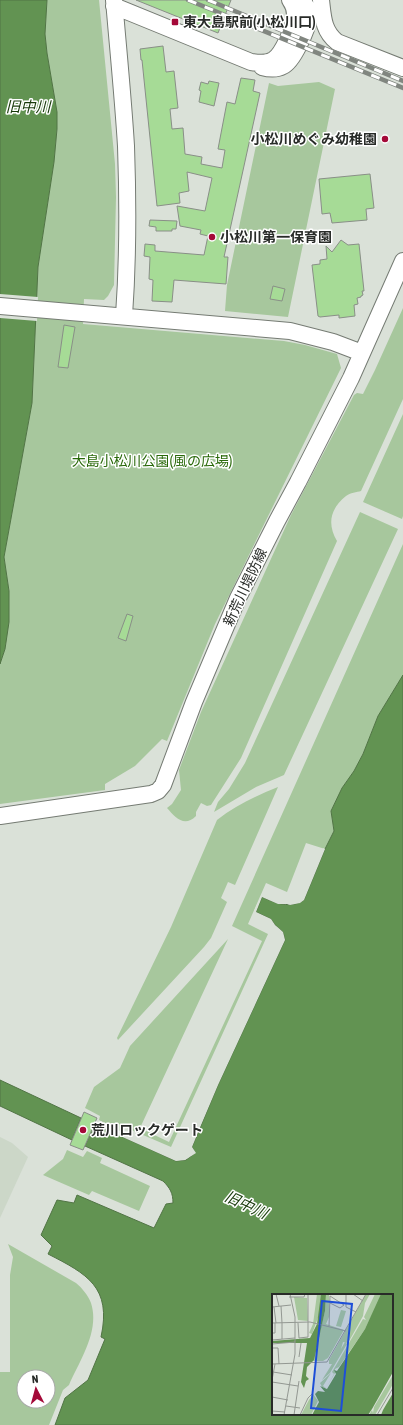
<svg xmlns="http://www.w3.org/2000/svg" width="403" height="1425" font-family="'Asap Condensed','Noto Sans JP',sans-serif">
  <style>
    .built { fill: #ccd7c8 }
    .green { fill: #a7c79d; fill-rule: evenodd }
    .water { fill: #629352; stroke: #517445; fill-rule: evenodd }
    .pier { fill: #dae1d8 }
    .building { fill: #a6db96; stroke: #898f87 }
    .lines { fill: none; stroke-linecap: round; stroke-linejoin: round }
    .minor-casing { stroke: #757b73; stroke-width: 18 }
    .minor { stroke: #fff; stroke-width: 16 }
    .rail-casing { stroke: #818680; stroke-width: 4.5 }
    .rail { stroke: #fff; stroke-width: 3; stroke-dasharray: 9; stroke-linecap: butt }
    .poi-dot { fill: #a40938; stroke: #fff; stroke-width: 1.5 }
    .labels { text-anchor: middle; stroke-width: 3; stroke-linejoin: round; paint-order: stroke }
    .poi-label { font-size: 14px; font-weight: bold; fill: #282b28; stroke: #fff; text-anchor: start }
    .park-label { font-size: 14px; fill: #29690a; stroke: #fff }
    .street-label { font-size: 14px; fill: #282b28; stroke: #fff }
    .water-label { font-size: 15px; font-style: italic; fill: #17390a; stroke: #fff }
    .inset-road { fill: none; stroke: #939892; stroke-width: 1 }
    .view { fill: #1d4ed8; fill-opacity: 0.15; stroke: #1d4ed8; stroke-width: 2 }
    .inset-edge { fill: none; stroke: #282b28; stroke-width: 2 }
  </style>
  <rect width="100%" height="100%" fill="#dae1d8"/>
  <!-- built -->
  <path class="built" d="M0,1137l12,6 16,14 -28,61z"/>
  <!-- green -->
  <path class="green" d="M47,0h52l16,164 1,33 -2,88 -6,11 -4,4 -20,-1 -1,25 201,17 21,4 32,9 4,14 -126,256 -48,117 -5,-2 -27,27 -30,18v6l-105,14v-140l5,-15 4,-58 -5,-34 28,-154 6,-136 16,-105 3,-33v-17l-10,-59 -2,-19z
    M319,82l16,7 -47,228 -63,-6 2,-26 42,-202 9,3z
    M403,308v91l-42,92c-4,1 -11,2 -15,5 -16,13 -19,28 -9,45l-96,217 -30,47 -4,1 -6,-3 -5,9v4c-12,12 -21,1 -29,-8l5,-4 9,-14 -2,-20 22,-58 90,-197 63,-120 3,-2 6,1 12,-24z
    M403,414v102l-1,3 -39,-17z
    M360,512l38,17 -114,246 -28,12 -42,25 4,-10 11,-13 16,-26z
    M403,544v131l-25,41 -15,38 -9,17 -12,17 -11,23 3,20 -9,18 -19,-6 -19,49 -21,-9 -18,41 20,10 -97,213 -49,-21 -2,5 -21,-11 1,-4 -15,-8 9,-21 26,-19 10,-22 98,-107 -88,189 29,14 93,-201 -30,-15z
    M278,787l-43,98 -7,-3 -7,16 6,4 -16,36 -7,9 -86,93 -1,-2 54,-111 46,-107c19,-15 39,-24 61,-33z
    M67,1150l16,7 4,-6 15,7 -2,5 50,23 -11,25 -47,-20 -3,4 -46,-20 20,-16z
    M8,1244l68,39c6,5 12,12 15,20 9,28 -11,57 -22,82l-6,5 -14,35h-49v-53h10v-97l3,-18zM24,1377h24v24h-24z"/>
  <!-- water -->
  <path class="water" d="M0,0h47l-2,34 2,19 10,59v17l-3,33 -16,105 -6,136 -28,154 5,34v31l-4,27 -5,15z
    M403,675v750h-348l10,-27 23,-18 17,-41 -4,-2c11,-50 -14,-63 -53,-83l4,-8 -11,-11 16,-35 17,3 3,-8 77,33 12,-24 7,-1c0,-10 -3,-15 -10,-22l-78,-35 9,-22 82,37 10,-1 9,-7 -3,-6 26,-62 67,-145 -2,-8 -8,-7 -4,-6 -15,-7 6,-15c13,6 29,12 42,3l21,-51 9,-18 -3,-20 11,-23 12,-17 9,-17 15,-38zM273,1295h119v119h-119z
    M0,1080l81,38 -9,22 -72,-34z"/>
  <!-- pier -->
  <path class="pier" d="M0,294l38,3 -1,24 -37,-3z
    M323,848l2,1 -21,51 -4,3 -10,2 -3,-1h-9l-16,-7 -6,15 15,7 4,6 8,7 2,8 -67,145 -17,40 -9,22 4,6 -11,7 -9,1 -58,-26 1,-2 57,26 9,-1 8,-5 -3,-6 9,-23 17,-40 67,-144 -1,-7 -8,-7 -4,-5 -15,-7 -1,-3 8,-16 16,7h9l4,1 8,-2 3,-2z"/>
  <!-- building -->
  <path class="building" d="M136,0h95l-13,33z
    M163,46l3,26 8,-1 4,37 -8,1 2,20 11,-1 2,26 17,3 -1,7 21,4 3,-18 -7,-1 9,-47 8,2 6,-26 14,2 -2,11 7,2 -36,164h4l-2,27 -52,-4 -2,22 -20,-1 1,-21 -4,-1 1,-22 -6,-1 1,-12 10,1v6l49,4 4,-19 -8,-2 1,-4 -21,-4 -3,-20 28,5 7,-33 -25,-6 2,19 -10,2 1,10 -23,3 -15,-146h-1l-1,-11z
    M209,81l10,2 -5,23 -15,-4 2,-11 -2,-1 2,-8 7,2z
    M370,174l4,34 -8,1 1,11 -35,3 -2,-10 -8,1 -3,-35z
    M150,220l27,1 -1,8h-4v2h-16v-4l-7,-1z
    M341,240l7,5 11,-1 5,47h-2l1,4 -2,1v1l-4,1 1,6 -4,1 1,11 -16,2v-3l-19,2 -2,-1 -6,-51 8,-1v-4l7,-1 -1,-13 6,6z
    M273,286l12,3 -3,12 -12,-2z
    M64,325l11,2 -7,41 -10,-1z
    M127,614l6,2 -7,25 -8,-3z
    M84,1112l13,6 -14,32 -13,-5z"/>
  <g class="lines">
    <defs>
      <path id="minor" d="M114,0c4,48 9,97 12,146 2,56 2,114 -2,170
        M321,0c2,17 2,31 16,42l66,26
        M114,6l137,56c7,1 16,2 22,-2 9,-5 22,-34 22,-45 0,-5 -2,-11 -5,-15
        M262,67c7,2 14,3 21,-1 10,-4 25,-38 26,-49 0,-7 -3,-12 -7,-17
        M0,306l290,25 43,11 29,11
        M0,816l151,-22 7,-3 5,-6 31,-83 44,-104 39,-77 21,-39 53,-104 52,-117"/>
    </defs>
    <!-- minor casing -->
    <use href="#minor" class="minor-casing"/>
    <!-- minor -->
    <use href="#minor" class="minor"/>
    <defs>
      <path id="rail" d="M188,0l215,88
        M208,0l195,81"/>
    </defs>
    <!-- rail casing -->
    <use href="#rail" class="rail-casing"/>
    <!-- rail -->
    <use href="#rail" class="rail"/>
  </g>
  <!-- markers -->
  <g class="poi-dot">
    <rect x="171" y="18" width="8" height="8" rx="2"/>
    <circle cx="385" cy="139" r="4"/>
    <circle cx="212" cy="237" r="4"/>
    <circle cx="83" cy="1130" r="4"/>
  </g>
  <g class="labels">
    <!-- poi labels -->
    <g class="poi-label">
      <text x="183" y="27">東大島駅前(小松川口)</text>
      <text x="377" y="144" text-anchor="end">小松川めぐみ幼稚園</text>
      <text x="220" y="242">小松川第一保育園</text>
      <text x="91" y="1135">荒川ロックゲート</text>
    </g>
    <!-- park labels -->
    <g class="park-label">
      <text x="152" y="466">大島小松川公園(風の広場)</text>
    </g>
    <!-- street labels -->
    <g class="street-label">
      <text transform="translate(245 587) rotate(-65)" y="5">新荒川堤防線</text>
    </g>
    <!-- water labels -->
    <g class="water-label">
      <text x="28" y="112">旧中川</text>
      <text transform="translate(246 1205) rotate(25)" y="5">旧中川</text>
    </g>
  </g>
  <!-- overview -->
  <g transform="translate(272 1294)">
    <rect width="121" height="121" fill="#dae1d8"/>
    <path d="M45,0h4l-1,18 -8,22 -3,-1 4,-9zM54,0h3v23l-3,7 18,6 -16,28 -5,3h-10l12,-50zM94,0h4l-5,9 -2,13 -15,27 -5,-1 -2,7 4,-7 2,2 -17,29 -8,7 10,-16h-3v-4zM103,0l7,1 -17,34 -26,38 -4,2v4l-9,15 -4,-1 -2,-4 11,-10 -8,13 3,2 8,-14 -2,-2 31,-53 3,1 -2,-3zM22,3l13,1 1,23 -10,-1zM69,16l5,1 -5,16 -5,-1zM121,81v9l-18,31h-6l3,-5 1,3 1,-6zM41,100l5,7 -7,14h-10l10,-19 -2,4 3,-4v7z" fill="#a7c79d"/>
    <path d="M49,0h5l-1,17 -11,49 -7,7 -1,9 3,3 -3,2 -2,7 -3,-6 6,-39h-35v-2l38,-3 7,-14zM109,0h12v78l-21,37 -4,6h-56l7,-13 -4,-8 3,-3 7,1 -5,-6 7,3 9,-15 -2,-4 3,1 28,-42zM121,99v22h-12l2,-5z" fill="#629352"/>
    <path class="inset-road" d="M4,0l3,12M74,0v13l10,5M81,0l10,7M17,3h15l1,-3M58,9l10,5 4,-3 -14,-9M9,12l1,17M0,13l19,-2M2,13l2,16M0,29l38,-1 36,9M10,29v16M26,29l1,15 9,-1v-43M57,32l1,-30M0,39h3v-10M0,46l23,-2M0,50l23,-2M0,54h6l1,16M27,63l2,-14M55,68l39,-68M0,70l55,-2M1,78l19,3M0,86l3,-16M0,88l26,4M0,103l16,3M14,112l14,2M0,117l13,1M12,121l11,-61v-37l-5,-23M22,121l5,-34M28,121l8,-17 4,-4M105,121l16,-27"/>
    <path class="view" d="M50,7l30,3 -11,107 -30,-3z"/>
    <rect width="121" height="121" class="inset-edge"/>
  </g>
  <!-- north arrow -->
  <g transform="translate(36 1389) rotate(354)"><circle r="19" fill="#ffffff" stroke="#a9aaa9"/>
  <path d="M0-3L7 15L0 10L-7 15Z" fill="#a40938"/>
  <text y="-6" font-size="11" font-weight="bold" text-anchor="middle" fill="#282b28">N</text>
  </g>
</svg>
